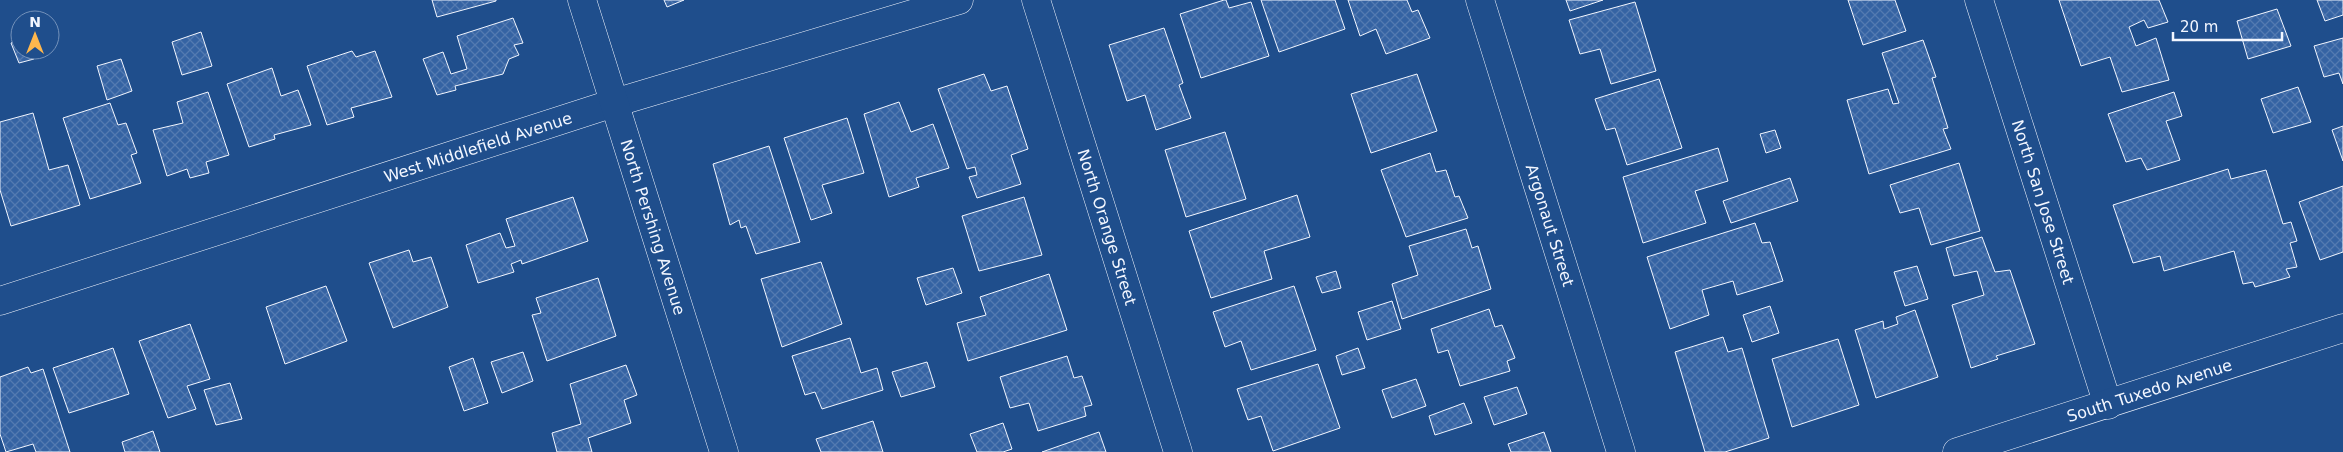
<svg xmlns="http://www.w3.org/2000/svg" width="2343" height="452" font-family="'DejaVu Sans',sans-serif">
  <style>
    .building { fill: url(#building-cross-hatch); stroke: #f2f6ff }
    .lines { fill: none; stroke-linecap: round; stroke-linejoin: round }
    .minor-casing { stroke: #f2f6ff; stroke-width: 29 }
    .major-casing { stroke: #f2f6ff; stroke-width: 29 }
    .minor { stroke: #1f4e8c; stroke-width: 28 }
    .major { stroke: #1f4e8c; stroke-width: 28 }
    .labels { text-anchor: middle; stroke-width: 4; stroke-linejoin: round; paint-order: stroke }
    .street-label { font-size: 16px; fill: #f2f6ff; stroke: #1f4e8c }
  </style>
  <defs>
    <pattern id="building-cross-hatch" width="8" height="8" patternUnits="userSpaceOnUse" patternTransform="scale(1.25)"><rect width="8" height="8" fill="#3563a3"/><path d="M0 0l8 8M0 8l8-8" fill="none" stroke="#537ab1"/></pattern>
  </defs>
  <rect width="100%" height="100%" fill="#1f4e8c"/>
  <!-- building -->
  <path class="building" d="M432,0h64v1l-59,16z
    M664,0h20l-17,7z
    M1224,0h2l3,8 22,-6 18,54 -68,22 -21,-64z
    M1261,0h74l10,29 -66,23z
    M1348,0h59l5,12 6,-2 12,28 -44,16 -10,-25 -16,7z
    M1566,0h37l-33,11z
    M1848,0h47l11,31 -43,14z
    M2059,0h100l9,22 -20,6 -4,-8 -15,7 7,19 20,-8 13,42 -47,12 -12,-35 -29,9z
    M2317,0h26v15l-18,6z
    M1635,2l21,69 -45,13 -11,-35 -20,5 -11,-34z
    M2277,9l14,37 -43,13 -11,-38z
    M513,18l10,25 -9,2 5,10 -10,4 -6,15 -48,12 1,4 -19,5 -14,-36 20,-7 8,22 16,-5 -10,-33z
    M1164,28l19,55 -4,2 12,33 -35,12 -11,-35 -18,6 -18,-56z
    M201,32l11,34 -30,9 -10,-33z
    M2343,38v46l-4,-11 -15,4 -10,-31z
    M20,39v11h11l3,9 -15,4 -8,-20z
    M1923,40l13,37 -4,1 16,50 -5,1 8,20 -82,25 -22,-74 41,-11 5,15 6,-1 -17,-50z
    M352,51l4,6 19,-6 17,46 -41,11 3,9 -27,8 -20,-59z
    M121,59l11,32 -25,9 -10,-34z
    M272,68l9,28 17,-6 13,35 -37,10 1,4 -26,8 -22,-63z
    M984,74l7,17 16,-5 21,63 -17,6 10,29 -44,14 -8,-21 8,-2 -2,-8 -8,2 -29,-80z
    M1417,74l20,57 -66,22 -20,-59z
    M1659,79l23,69 -55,17 -12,-37 -9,2 -11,-31z
    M2298,87l13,35 -38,11 -12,-34z
    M208,92l21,63 -23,7 3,11 -19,5 -3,-9 -20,7 -14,-46 30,-7 -6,-21z
    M2174,92l8,24 -16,5 14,39 -33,10 -6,-12 -15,4 -18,-48z
    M899,102l12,30 22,-8 16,44 -33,10 3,9 -30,10 -25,-83z
    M110,103l8,22 8,-2 11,30 -6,2 10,28 -51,16 -27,-81z
    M33,113l16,57 19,-5 12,40 -69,21 -11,-36v-68z
    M847,118l17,55 -42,12 10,28 -21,7 -27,-82z
    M2343,126v35l-11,-31z
    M1775,130l6,18 -15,5 -6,-19z
    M1225,132l21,67 -60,18 -21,-67z
    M769,146l31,96 -44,12 -10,-28 -5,2 -2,-8 -9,5 -17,-61z
    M1718,148l10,33 -33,10 11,32 -63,20 -20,-66z
    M1430,153l6,19 10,-2 9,27 4,-1 9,22 -62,19 -25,-67z
    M1959,163l21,68 -49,14 -12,-37 -19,5 -10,-28z
    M2228,169l3,10 35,-9 17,54 8,-2 6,19 -7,2 7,24 -11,2 4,8 -35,10 -2,-5 -10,2 -9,-33 -70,20 -4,-15 -27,7 -20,-58z
    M1790,178l8,23 -67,22 -8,-22z
    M2343,186v66l-23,8 -21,-58z
    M1297,195l13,42 -46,14 8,28 -61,19 -22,-67z
    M573,197l15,44 -66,23 -1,-4 -10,4 3,8 -36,11 -12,-38 34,-12 6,15 9,-2 -9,-27z
    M1024,197l18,58 -63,16 -17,-55z
    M1755,223l7,20 8,-1 13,39 -46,14 -4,-14 -31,9 7,25 -39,14 -23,-72z
    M1466,229l6,19 6,-2 13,43 -89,30 -10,-35 26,-9 -9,-29z
    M1982,237l13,35 15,-2 25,74 -39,12 2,3 -27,9 -19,-63 32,-10 -7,-24 -23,5 -8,-28z
    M409,250l4,12 18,-5 17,50 -55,21 -24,-65z
    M821,262l21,62 -60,23 -21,-68z
    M1917,266l11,33 -23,7 -11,-34z
    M953,268l9,25 -36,12 -9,-27z
    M1336,271l5,17 -19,5 -6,-16z
    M1049,274l18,56 -99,31 -11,-38 29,-8 -6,-18z
    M598,278l18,58 -69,25 -15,-46 9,-2 -5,-15z
    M326,286l21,55 -62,23 -19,-57z
    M1294,286l22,64 -65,20 -10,-29 -16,6 -12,-35z
    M1392,301l9,28 -34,11 -9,-28z
    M1770,306l9,27 -27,9 -9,-27z
    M1489,309l6,18 7,-2 13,33 -8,3 3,10 -50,15 -12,-36 -10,3 -7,-24z
    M1915,310l23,67 -62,21 -21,-68 28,-9 1,8 14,-5 -2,-7z
    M190,324l20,55 -23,7 9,23 -28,9 -29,-77z
    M1723,337l5,15 14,-4 27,90 -44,14h-20l-30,-100z
    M850,338l11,35 16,-5 6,22 -61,19 -7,-17 -10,3 -13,-39z
    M1838,339l21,66 -67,22 -20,-68z
    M113,348l16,46 -60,19 -16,-45z
    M1358,348l7,20 -23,7 -6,-19z
    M523,352l10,29 -31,12 -11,-31z
    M1067,356l7,22 8,-2 10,29 -8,2 2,9 -48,15 -9,-28 -19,5 -10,-31z
    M473,358l15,45 -24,8 -15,-44z
    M927,362l8,25 -34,10 -9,-25z
    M1318,364l22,64 -67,23 -12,-35 -13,4 -11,-31z
    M626,365l11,30 -13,5 7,23 -43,15 4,14h-35l-5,-19 29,-9 -11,-40z
    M28,367l3,6 12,-4 27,83h-34l-3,-8 -27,8 -6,-18v-57z
    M1416,379l10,27 -34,12 -10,-28z
    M230,383l12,36 -26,6 -12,-35z
    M1517,387l10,27 -33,11 -10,-28z
    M1464,403l8,20 -37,12 -6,-19z
    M873,421l10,31h-62l-5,-13z
    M1003,423l9,26 -9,3h-26l-7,-18z
    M153,431l7,21h-35l-3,-10z
    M1099,432l7,20h-64z
    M1544,432l7,20h-40l-3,-8z"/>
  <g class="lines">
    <defs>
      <g id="minor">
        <path id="s1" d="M1036,0l142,452"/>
        <path id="s2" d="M1480,0l141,452"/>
        <path id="s3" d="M1979,0l129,405"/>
        <path id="s4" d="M0,301l614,-198 345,-103"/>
        <path id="s5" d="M1957,452l386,-124"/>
      </g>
      <g id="major">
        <path id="s6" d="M582,0l142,452"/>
      </g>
    </defs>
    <!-- minor casing -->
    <use href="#minor" class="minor-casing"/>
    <!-- major casing -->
    <use href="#major" class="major-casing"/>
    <!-- minor -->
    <use href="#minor" class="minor"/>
    <!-- major -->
    <use href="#major" class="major"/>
  </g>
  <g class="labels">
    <!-- street labels -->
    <g class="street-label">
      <text dy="6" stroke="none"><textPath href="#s4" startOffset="502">West Middlefield Avenue</textPath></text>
      <text dy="6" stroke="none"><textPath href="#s3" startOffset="212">North San Jose Street</textPath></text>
      <text dy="6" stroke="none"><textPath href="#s6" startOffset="238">North Pershing Avenue</textPath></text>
      <text dy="6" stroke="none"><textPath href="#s1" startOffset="238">North Orange Street</textPath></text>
      <text dy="6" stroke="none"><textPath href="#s2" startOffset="236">Argonaut Street</textPath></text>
      <text dy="6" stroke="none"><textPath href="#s5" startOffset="202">South Tuxedo Avenue</textPath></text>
    </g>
  </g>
  <!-- north arrow -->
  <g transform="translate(35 35)"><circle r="24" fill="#1f4e8c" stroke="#7391ba"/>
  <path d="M0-4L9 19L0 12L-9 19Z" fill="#ffb74d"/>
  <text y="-8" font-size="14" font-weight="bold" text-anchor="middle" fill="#f2f6ff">N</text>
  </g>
  <!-- scale -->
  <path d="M2173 32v8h109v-8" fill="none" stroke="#f2f6ff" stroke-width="2.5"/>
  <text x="2180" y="32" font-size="15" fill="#f2f6ff" stroke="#1f4e8c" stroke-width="4" paint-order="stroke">20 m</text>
</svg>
